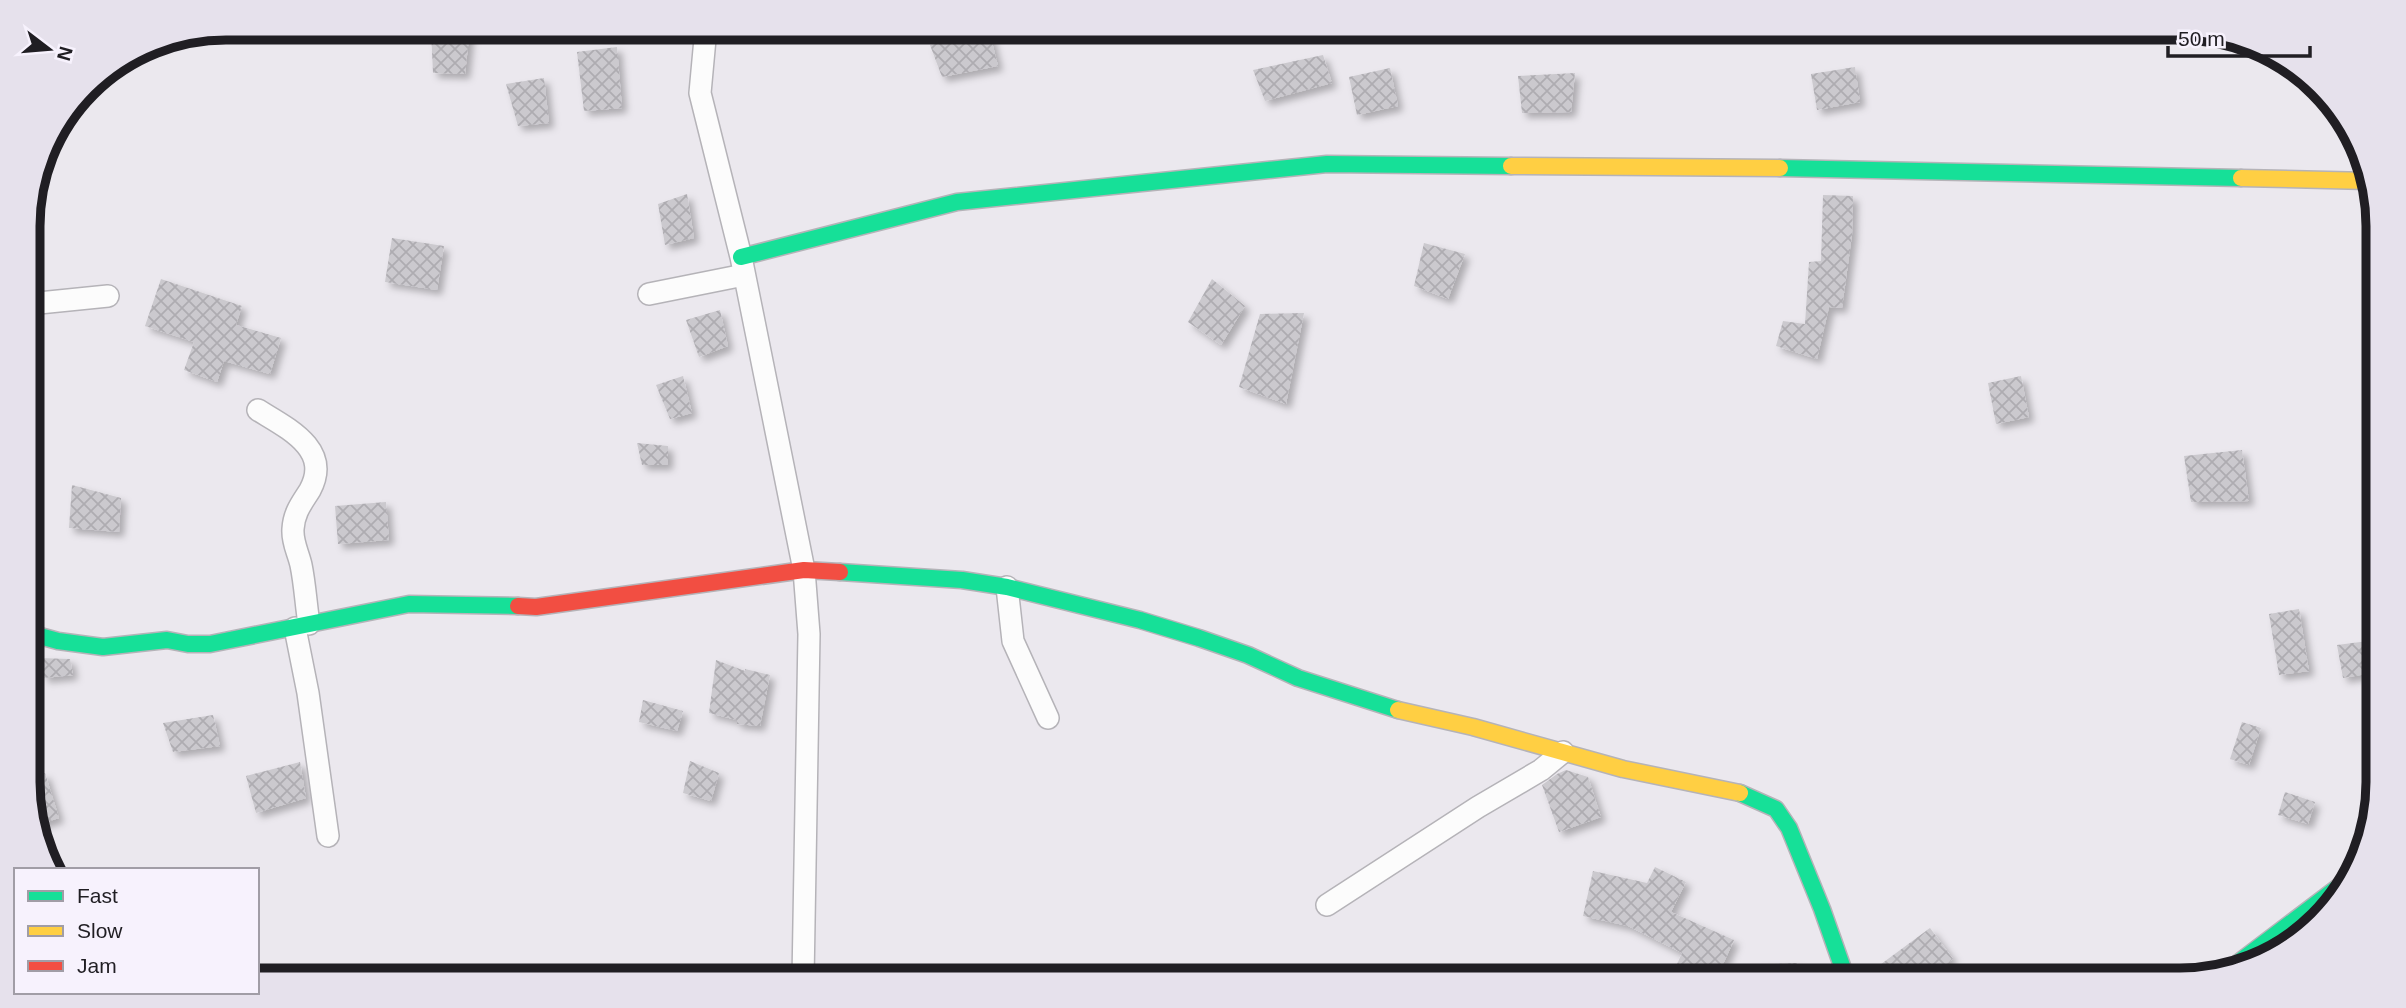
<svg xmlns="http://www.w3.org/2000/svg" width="2406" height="1008" font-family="Helvetica,sans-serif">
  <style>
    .building { fill: url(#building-cross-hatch); filter: url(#shadow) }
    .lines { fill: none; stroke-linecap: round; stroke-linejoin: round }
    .street-casing { stroke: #b5b3b8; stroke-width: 24 }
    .fast-casing { stroke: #b5b3b8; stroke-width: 19 }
    .slow-casing { stroke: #b5b3b8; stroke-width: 19 }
    .jam-casing { stroke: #b5b3b8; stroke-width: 19 }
    .street { stroke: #fcfcfc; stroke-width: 21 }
    .fast { stroke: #16e098; stroke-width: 16 }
    .slow { stroke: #ffcf43; stroke-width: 16 }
    .jam { stroke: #f24e42; stroke-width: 16 }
    .rim { fill: none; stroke: #201e23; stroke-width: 9 }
  </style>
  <defs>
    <pattern id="building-cross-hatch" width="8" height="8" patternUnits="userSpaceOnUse" patternTransform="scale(1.75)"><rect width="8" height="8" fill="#cbc9ce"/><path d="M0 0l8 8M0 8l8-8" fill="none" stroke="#aeacb1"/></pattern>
    <filter id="shadow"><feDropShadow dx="5" dy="5" stdDeviation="3.5" flood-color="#0004"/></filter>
  </defs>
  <rect width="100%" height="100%" fill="#ebe8ee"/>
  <!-- building -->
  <path class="building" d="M470,28l-5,46 -32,-1 -2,-43z
    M990,34l8,32 -56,11 -12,-32z
    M617,47l5,61 -38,3 -7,-59z
    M1323,55l9,28 -67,18 -12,-31z
    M1855,67l5,35 -43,8 -6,-36z
    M1390,68l8,38 -41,9 -8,-38z
    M1575,73l-4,39 -49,1 -4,-37z
    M544,78l5,45 -31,3 -12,-42z
    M687,194l7,44 -29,7 -7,-41z
    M1823,195l30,1 -1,39 -10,73 -13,-1 -12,52 -41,-13 7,-25 22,3 4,-62 12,-1z
    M392,238l52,8 -7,44 -52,-8z
    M1424,243l41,11 -17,45 -34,-13z
    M161,279l81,27 -6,19 45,13 -11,36 -46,-13 -7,21 -33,-12 10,-28 -49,-16z
    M1212,279l33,27 -24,39 -33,-23z
    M720,310l8,36 -29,11 -13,-37z
    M1304,313l-18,91 -47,-17 21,-73z
    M683,376l9,37 -22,6 -14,-34z
    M2021,376l8,41 -33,7 -8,-41z
    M637,443l31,3v19h-26z
    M2242,450l7,51 -58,1 -7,-46z
    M72,485l49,13 -2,34 -50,-4z
    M386,502l3,38 -51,4 -3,-38z
    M2299,609l10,62 -30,4 -10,-61z
    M2376,640l2,32 -35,6 -6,-33z
    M39,658l31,1 3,16 -29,3z
    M716,660l29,11v-2l25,6 -10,51 -23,-2v-4l-28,-7z
    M643,700l40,11 -6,20 -38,-9z
    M213,715l7,31 -47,6 -10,-29z
    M2242,722l19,6 -12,37 -19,-6z
    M690,761l29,12 -8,28 -28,-8z
    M300,762l6,36 -50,15 -10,-37z
    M1566,770l22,7 13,40 -42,15 -17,-47 15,-11z
    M45,773l14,45 -22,7 -7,-17v-30z
    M2285,792l30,10 -7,22 -30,-9z
    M1655,867l31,15 -15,30 63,28 -18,40h-46l12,-27 -54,-27 -45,-10 10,-45 54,12z
    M1930,928l23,31 -21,15 4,6h-57l-6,-10z
    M1797,963l1,17h-49l-1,-15z"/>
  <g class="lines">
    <defs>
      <path id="street" d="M706,28l-6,65 41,164 63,313 5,64 -6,346
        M649,294l95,-19
        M29,304l79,-8
        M258,410c29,18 74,39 52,80 -8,13 -16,22 -17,39 -1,13 5,23 8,36 4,19 5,40 8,59
        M1007,587l6,54 35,77
        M295,628l13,65 20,143
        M1327,905l151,-98 63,-37 22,-18"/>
      <path id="fast" d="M1780,168l461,10
        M741,257l216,-55 370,-38 184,2
        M840,572l122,8 45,7 133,33 59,18 49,17 50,23 100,32
        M29,633l29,8 45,6 64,-7 21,4h22l199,-40 109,2
        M1740,793l36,16 13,19 33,81 25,71
        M2238,963l107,-81"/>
      <path id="slow" d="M1511,166l269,2
        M2241,178l128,3
        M1398,710l75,17 150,42 117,24"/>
      <path id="jam" d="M518,606l18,1 268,-37 36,2"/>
    </defs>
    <!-- street casing -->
    <use href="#street" class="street-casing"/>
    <!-- fast casing -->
    <use href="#fast" class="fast-casing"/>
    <!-- slow casing -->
    <use href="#slow" class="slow-casing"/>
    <!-- jam casing -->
    <use href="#jam" class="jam-casing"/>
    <!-- street -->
    <use href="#street" class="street"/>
    <!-- fast -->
    <use href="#fast" class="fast"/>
    <!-- slow -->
    <use href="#slow" class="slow"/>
    <!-- jam -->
    <use href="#jam" class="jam"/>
  </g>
  <!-- crop -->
  <path d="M0 0H2406V1008H0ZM226 40H2180A186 186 0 0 1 2366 226V782A186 186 0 0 1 2180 968H226A186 186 0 0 1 40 782V226A186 186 0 0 1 226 40Z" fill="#e6e1ec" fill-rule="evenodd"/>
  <path class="rim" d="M226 40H2180A186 186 0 0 1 2366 226V782A186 186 0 0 1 2180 968H226A186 186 0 0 1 40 782V226A186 186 0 0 1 226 40Z"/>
  <!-- legend -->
  <rect x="14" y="868" width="245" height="126" fill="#f7f2fd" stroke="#a19da6" stroke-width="2"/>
  <rect x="28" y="891" width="35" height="10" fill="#16e098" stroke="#a19da6" stroke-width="2"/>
  <text x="77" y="903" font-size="21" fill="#201e23">Fast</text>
  <rect x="28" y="926" width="35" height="10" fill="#ffcf43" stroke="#a19da6" stroke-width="2"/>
  <text x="77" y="938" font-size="21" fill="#201e23">Slow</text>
  <rect x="28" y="961" width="35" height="10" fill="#f24e42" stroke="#a19da6" stroke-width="2"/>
  <text x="77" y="973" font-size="21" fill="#201e23">Jam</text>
  <!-- north arrow -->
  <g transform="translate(49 49) rotate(106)" stroke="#f7f2fd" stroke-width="5" paint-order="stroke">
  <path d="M0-5L12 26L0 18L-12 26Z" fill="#201e23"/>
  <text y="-10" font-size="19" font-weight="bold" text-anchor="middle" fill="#201e23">N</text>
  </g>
  <!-- scale -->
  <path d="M2168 46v10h142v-10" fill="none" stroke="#201e23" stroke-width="3.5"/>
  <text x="2178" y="46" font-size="21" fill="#201e23" stroke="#f7f2fd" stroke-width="5" paint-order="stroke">50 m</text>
</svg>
